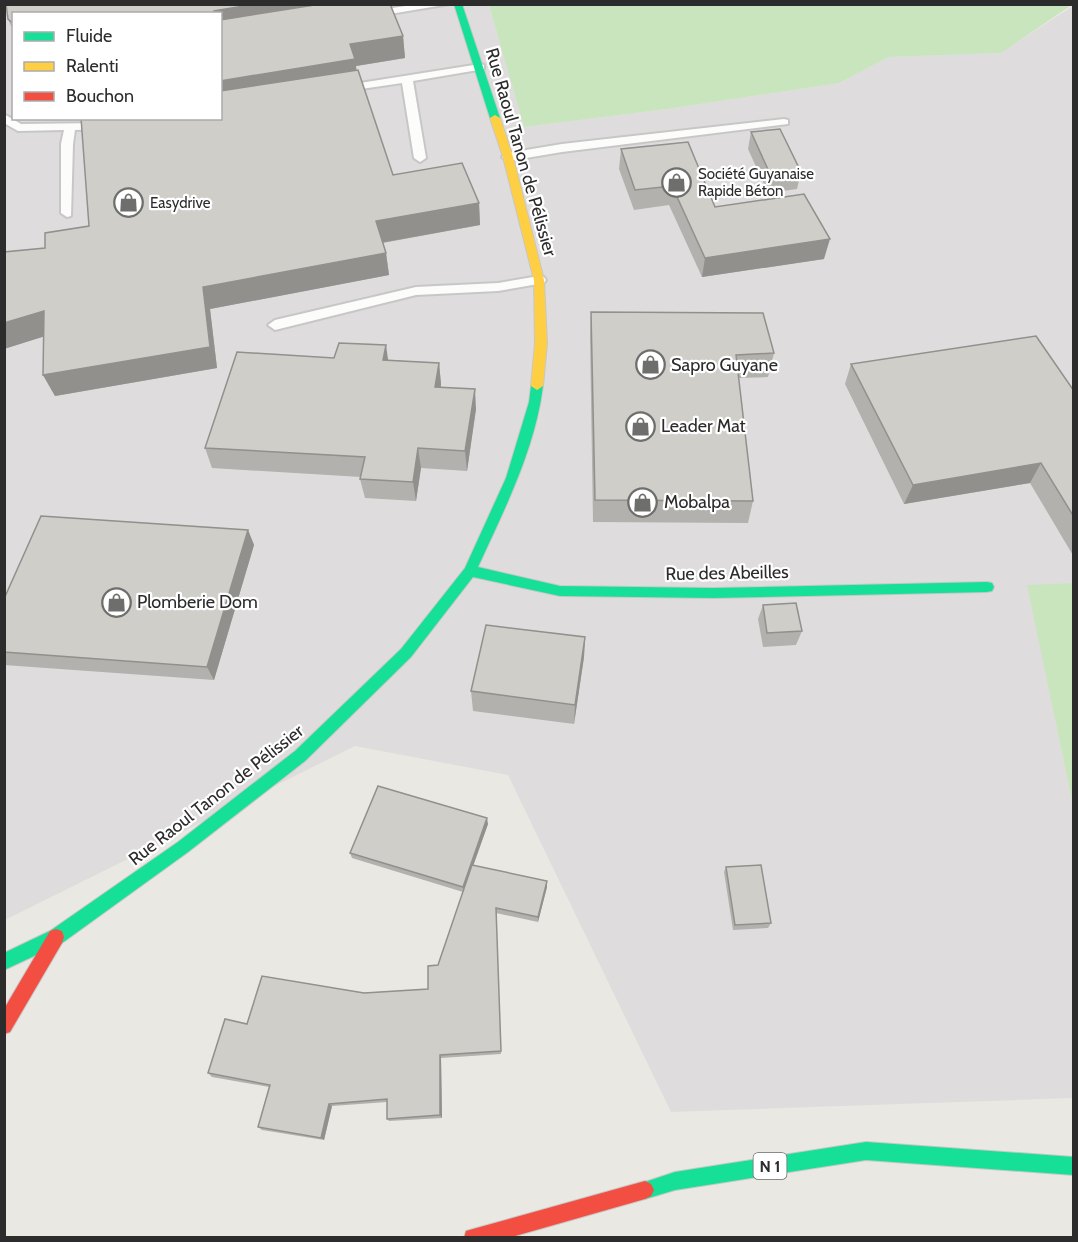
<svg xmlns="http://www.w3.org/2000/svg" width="1078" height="1242" font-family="Cabin,sans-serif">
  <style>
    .industrial { fill: #dfdcdd; fill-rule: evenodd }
    .green { fill: #c8e5bd }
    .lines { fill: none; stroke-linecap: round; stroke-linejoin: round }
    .lane-casing { stroke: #c8c7c7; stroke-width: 4 }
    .fast-casing { stroke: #c8c7c7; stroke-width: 2 }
    .slow-casing { stroke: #c8c7c7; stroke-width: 2 }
    .jam-casing { stroke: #c8c7c7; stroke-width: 2 }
    .lane { fill: #fcfcfb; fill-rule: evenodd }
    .fast { fill: #16e098; fill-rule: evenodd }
    .slow { fill: #ffcf43; fill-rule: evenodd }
    .jam { fill: #f24e42; fill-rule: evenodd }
    .wall { fill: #b2b1ad }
    .shaded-wall { fill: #91908d }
    .building { fill: #cfcec9; stroke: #91908d; stroke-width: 1.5 }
    .labels { text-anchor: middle; stroke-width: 4.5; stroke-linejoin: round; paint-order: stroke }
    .far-poi-label { font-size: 15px; fill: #2c2c2c; stroke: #fff; text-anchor: start }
    .shield { fill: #fff; stroke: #6b6b6b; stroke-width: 1.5 }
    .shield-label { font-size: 16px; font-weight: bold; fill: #2c2c2c }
    .street-label { font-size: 18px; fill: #2c2c2c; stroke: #fff }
    .poi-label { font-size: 18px; fill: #2c2c2c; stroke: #fff; text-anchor: start }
  </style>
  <rect width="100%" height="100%" fill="#eae8e2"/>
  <!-- industrial -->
  <path class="industrial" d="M5,5h484l35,122 143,-18 172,-26 50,-26 111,-4 73,-47v577l-45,3 45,219v293l-402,14 -163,-337 -153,-29 -350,174zM14,14h206v104h-206z"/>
  <!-- green -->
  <path class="green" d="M1073,4l-72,49 -112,4 -50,26 -172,26 -143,18 -35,-122z
    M1073,583h1l-1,222 -46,-220z"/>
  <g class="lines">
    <defs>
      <path id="lane" d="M419,4h31l-78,13 -5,-3 5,-3z
        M480,64l4,1v4l-71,12 13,77 -6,4 -6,-4 -12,-75 -61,9 -6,-3 6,-3z
        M4,114l17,10 82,-1 6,3 -6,3 -28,1 -2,14 -2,72 -4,1 -6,-4v-69l3,-14 -46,1 -14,-8z
        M784,119l4,1v4l-226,28 -54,9 -6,-4 6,-4 54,-9z
        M539,276l5,1 2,3 -2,3 -46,8 -82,4 -141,35 -7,-5 7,-5 141,-33 82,-4z"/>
      <path id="fast" d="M454,4h8l38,114 -2,2 -8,-2z
        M537,382l6,4c-8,64 -39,124 -65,181l82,19 153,2 274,-6 5,1 2,4 -2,4 -5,1 -274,6 -153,-2 -87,-19 -62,80 -106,104 -117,91 -126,91 -58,27v-17l46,-22 128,-89 117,-91 106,-102 64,-81 41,-90 23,-76 2,-16z
        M866,1142l208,15v18l-208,-15 -191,30 -30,9 -6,-3 -3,-6 3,-6 36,-12z"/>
      <path id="slow" d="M495,115l5,3 13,39 31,123 3,63 -4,43 -6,4 -6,-4 4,-43 -1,-63 -31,-123 -13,-39z"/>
      <path id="jam" d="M56,929l6,2 2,6 -2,6 -52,89 -6,2v-25l46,-78z
        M645,1181l6,3 3,6 -3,6 -6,3 -137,39h-44l2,-7 7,-2z"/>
    </defs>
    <!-- lane casing -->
    <use href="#lane" class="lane-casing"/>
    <!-- fast casing -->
    <use href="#fast" class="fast-casing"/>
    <!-- slow casing -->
    <use href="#slow" class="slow-casing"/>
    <!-- jam casing -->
    <use href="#jam" class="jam-casing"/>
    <!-- lane -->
    <use href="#lane" class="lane"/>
    <!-- fast -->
    <use href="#fast" class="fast"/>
    <!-- slow -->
    <use href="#slow" class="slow"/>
    <!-- jam -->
    <use href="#jam" class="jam"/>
  </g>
  <!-- wall -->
  <path class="wall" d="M6,4h384l13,32 2,22 -49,8v4h2l35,105 69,-12 17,40 1,22 -97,18 3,10 3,22 -179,34 7,59 -162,28 -12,-21 1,-39 -40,13v-97l41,-4v-15l44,-7 -8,-108h139v-104h-206v19l-6,-14z
    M751,132l50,40 -4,17 -29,4 -20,-44z
    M621,149l94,58 109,52 -122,18 -33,-72 -35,5 -15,-41z
    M591,312l183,41 -6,24 -30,1 15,123 -5,22 -155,-1 -3,-186z
    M389,360l50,3 2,21v4l35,21 -9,62 -46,-3 -5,33 -51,-3 -5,-19 1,-2 -149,-9 -7,-20z
    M851,364l223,27v166l-44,-74 -126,21 -59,-120z
    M248,530l6,15 -40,135 -210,-15v-66z
    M763,605l39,26 -6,14 -33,2 -5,-28z
    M585,637l-1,20 -10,67 -101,-13 -2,-20z
    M488,824l-15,41 74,22 -9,35 -42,-9 5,141 -60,4 1,60 -53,3 -2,-2v-17l-55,4 -8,34 -62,-10 -4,-3 11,-40 -57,-10 -4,-4 39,-49 117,-31 64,-4 10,-24 25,-73 -111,-34 -2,-5z
    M726,867l45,56 -3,5 -35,2 -9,-58z"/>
  <!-- shaded-wall -->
  <path class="shaded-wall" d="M256,4h129l-165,29v-19h-6v-3z
    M403,36l2,22 -49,8 2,15 -138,23v-23l130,-37z
    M479,203l1,22 -100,18 -4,-22z
    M830,239l-6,20 -122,18 3,-19z
    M386,253l3,22 -179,34 7,59 -162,28 -12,-21 160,-88z
    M44,311l11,22 -51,16v-26z
    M386,345l3,21 -6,-6z
    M439,363l2,21 -3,24 -3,-21z
    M475,389l1,20 -9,62 -2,-20z
    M418,448l3,20 -5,33 -3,-19z
    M1041,463l-11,20 -126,21 9,-19z
    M248,530l6,15 -40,135 -7,-13z
    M585,637l-1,20 -10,67 1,-19z
    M487,818l1,6 -24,68 -1,-5z
    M547,881v6l-9,35v-5z
    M440,1055l1,3 1,60 -2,-3z
    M329,1104l3,2 -8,34 -3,-2z"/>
  <!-- building -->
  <path class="building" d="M6,4h250l-42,7v3h-200v10l-6,-5z
    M321,4h69l13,32 -53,8 5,15 -135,22v-61z
    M358,70l35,105 69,-12 17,40 -103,18 10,32 -183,34 7,60 -167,28 1,-64 -40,12v-71l41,-4v-15l44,-7 -8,-108h139v-27z
    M780,129l21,43 -30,4 -20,-44z
    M688,142l27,65 89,-13 26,45 -125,19 -33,-72 -37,4 -14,-41z
    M591,312l172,1 11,40 -38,2 17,146 -158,-1z
    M1036,336l38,55v126l-33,-54 -128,22 -62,-121z
    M339,343l47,2 -3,15 56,3 -4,24 40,2 -10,62 -47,-3 -5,34 -53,-3 5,-22 -160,-9 32,-96 97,6z
    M41,516l207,14 -41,137 -203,-15v-53z
    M796,603l6,28 -35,2 -4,-28z
    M486,625l99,12 -10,68 -104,-14z
    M378,786l109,32 -24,69 -113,-34z
    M472,865l75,16 -9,36 -42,-9 5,143 -61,4v60l-53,4v-20l-58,5 -8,34 -63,-11 12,-42 -62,-12 17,-54 22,5 15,-48 102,17 64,-4v-23l10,-1z
    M761,865l10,58 -36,2 -9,-58z"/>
  <!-- icons -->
  <defs>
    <symbol id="shop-ring" viewBox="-11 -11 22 22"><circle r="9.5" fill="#fff" stroke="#6e6e6c" stroke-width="1.5"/><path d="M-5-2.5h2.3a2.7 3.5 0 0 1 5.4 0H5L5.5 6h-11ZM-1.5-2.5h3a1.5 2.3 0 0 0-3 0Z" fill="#6e6e6c"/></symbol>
  </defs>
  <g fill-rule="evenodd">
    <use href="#shop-ring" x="660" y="166" width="33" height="33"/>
    <use href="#shop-ring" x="112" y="186" width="33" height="33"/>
    <use href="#shop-ring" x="634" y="348" width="33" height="33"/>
    <use href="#shop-ring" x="624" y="410" width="33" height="33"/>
    <use href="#shop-ring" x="626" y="486" width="33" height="33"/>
    <use href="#shop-ring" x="100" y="586" width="33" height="33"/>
  </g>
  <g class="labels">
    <!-- far-poi labels -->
    <g class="far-poi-label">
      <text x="698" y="179">Société Guyanaise<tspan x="698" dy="17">Rapide Béton</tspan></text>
      <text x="150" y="208">Easydrive</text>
    </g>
    <!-- shield labels -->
    <rect class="shield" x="753.5" y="1153" width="33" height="26" rx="4.5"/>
    <g class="shield-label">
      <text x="770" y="1172">N 1</text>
    </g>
    <!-- street labels -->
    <g class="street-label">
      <text transform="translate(521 152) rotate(74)" y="6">Rue Raoul Tanon de Pélissier</text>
      <text transform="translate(727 573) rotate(-1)" y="6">Rue des Abeilles</text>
      <text transform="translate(216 795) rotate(-38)" y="6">Rue Raoul Tanon de Pélissier</text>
    </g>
    <!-- poi labels -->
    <g class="poi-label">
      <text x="671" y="371">Sapro Guyane</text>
      <text x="661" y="432">Leader Mat</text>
      <text x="664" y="508">Mobalpa</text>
      <text x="137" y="608">Plomberie Dom</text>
    </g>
  </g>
  <!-- border -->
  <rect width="1078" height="1242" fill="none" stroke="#2c2c2c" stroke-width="12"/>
  <!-- legend -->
  <rect x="12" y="12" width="210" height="108" fill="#ffffff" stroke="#ababab" stroke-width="1.5"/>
  <rect x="24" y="32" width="30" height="9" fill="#16e098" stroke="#ababab" stroke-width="1.5"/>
  <text x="66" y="42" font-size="18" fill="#2c2c2c">Fluide</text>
  <rect x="24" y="62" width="30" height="9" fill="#ffcf43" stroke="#ababab" stroke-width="1.5"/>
  <text x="66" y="72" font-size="18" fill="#2c2c2c">Ralenti</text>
  <rect x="24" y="92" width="30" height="9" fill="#f24e42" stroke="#ababab" stroke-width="1.5"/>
  <text x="66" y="102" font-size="18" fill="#2c2c2c">Bouchon</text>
</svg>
